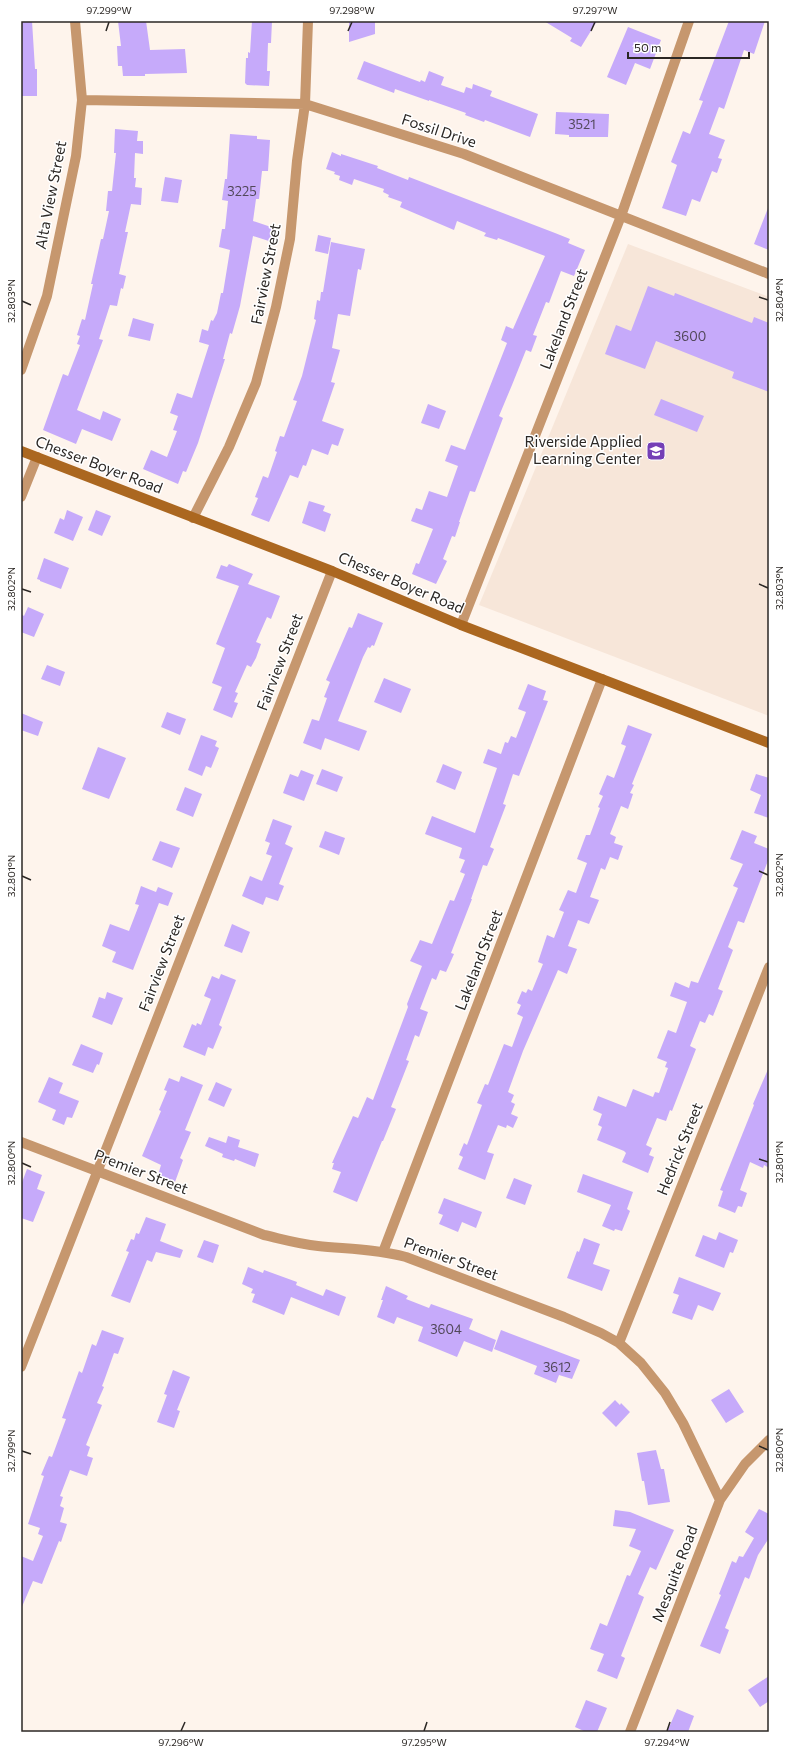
<svg xmlns="http://www.w3.org/2000/svg" width="790" height="1753" font-family="Commissioner,sans-serif">
  <style>
    .built { fill: #f7e6d9 }
    .building { fill: #c6aafa }
    .lines { fill: none; stroke-linecap: round; stroke-linejoin: round }
    .street { stroke: #c6976e; stroke-width: 10 }
    .secondary { stroke: #ab6720; stroke-width: 10 }
    .ticks { fill: none; stroke: #2b2724; stroke-width: 1.5 }
    .labels { text-anchor: middle; stroke-width: 3; stroke-linejoin: round; paint-order: stroke }
    .number-label { font-size: 13px; fill: #52485a }
    .street-label { font-size: 15px; fill: #2b2724; stroke: #fff }
    .poi-label { font-size: 15px; fill: #2b2724; stroke: #fff; text-anchor: end }
    .neatline { fill: none; stroke: #2b2724; stroke-width: 1.5 }
    .ticks-label { font-size: 10px; text-anchor: middle; fill: #2b2724 }
  </style>
  <rect width="100%" height="100%" fill="#fef4ec"/>
  <!-- built -->
  <path class="built" d="M628,244l141,53v419l-290,-111z"/>
  <!-- building -->
  <path class="building" d="M21,21h11l3,48h2v27h-16z
    M118,21h28l4,29 35,-1 2,24 -42,1v2h-22l-1,-10h-4l-1,-20h4z
    M252,21h20l-1,22h-3l-1,28h3l-1,15 -22,-1 -2,-2 1,-25h2v-6l2,1z
    M349,21h26v13l-26,8z
    M544,21h53l-16,26 -11,-6 2,-3z
    M729,21h36l-11,33 -10,-4 -20,59 -5,-2 -10,27 16,6 -7,18 4,1 -5,14 -5,-2 -12,31 -8,-3 -6,17 -24,-8 15,-43 -6,-3 12,-31 7,3 13,-33 -4,-1z
    M628,27l33,13 -11,29 -15,-6 -9,22 -19,-8z
    M364,61l56,21 1,-2 4,2 4,-11 15,6 -3,8 23,8 2,-6 6,2 1,-5 19,7 -2,5 48,18 -8,23 -45,-17 -1,2 -19,-7 1,-2 -37,-13v1l-34,-12 -1,4 -37,-14z
    M556,112l53,2 -1,23h-39v-2l-14,-1z
    M115,129l23,2 -1,10h6v13l-8,-1 -1,25h2l-1,9 7,1 -1,17 -10,-1 -6,28h3l-9,42 7,2 -3,13 -2,-1 -4,18 -7,-1 -11,34 4,1 -26,70 23,10 3,-9 18,8 -9,22 -30,-12 -6,15 -33,-14 20,-56 5,2 12,-31 -3,-1 3,-8 -3,-1 5,-16 3,1 8,-36h-2l10,-45h2l6,-28h-3l2,-20h4l4,-38h-2z
    M230,134l27,2v3l13,1 -2,31h-6l-3,28h-3l-3,22 21,7 -2,14 -19,-6 -13,70 -8,28 -2,-1 -7,26h2l-27,84 -12,29 -3,-1 -5,13 -35,-15 8,-19 16,7 10,-26 -4,-1 5,-14 -8,-3 7,-20 15,5 17,-53 -10,-3 3,-13 6,2 3,-11 2,1 4,-8 4,-20h2l7,-43 -11,-3 3,-18h3l3,-28 -6,-1 3,-21h2z
    M332,152l9,4v-2l37,12 -1,2 31,12 1,-3 146,56 15,6 -2,4 17,7 -11,26 -13,-5 -12,32 -3,-1 -13,33 4,1 -6,16 -5,-2 -14,35 -13,31 4,2 -28,74 -5,-1 -11,31h1l-5,15 -3,-1 -9,23 4,2 -11,23 -24,-10 4,-11 3,1 14,-35 -22,-8 5,-13 6,2 7,-19 18,6 11,-31 -13,-5 6,-16 14,5 42,-107 -6,-3 5,-14 7,3 32,-73 -47,-18 -1,2 -13,-4 2,-3 -29,-12 -3,9 -54,-23 2,-5 -14,-5 1,-2 -6,-3 1,-3 -30,-10 -2,6 -13,-5 1,-4 -6,-2 1,-2 -9,-3z
    M165,177l17,3 -4,23 -17,-2z
    M768,208h1v42l-15,-6z
    M318,235l13,3 -3,16 -13,-3z
    M331,242l34,7 -4,21 -3,-1 -8,47 -12,-2 -6,34 8,2 -9,32 4,1 -13,38 22,8 -6,17 -6,-2 -4,11 -16,-6 -6,17 -3,-1 -5,13 -8,-3 -21,47 -18,-7 7,-17 -3,-1 8,-21 5,2 9,-26 -2,-1 5,-15 4,1 13,-36 -4,-1 9,-24 14,-56 -2,-1 3,-19 3,1 1,-9h2z
    M648,286l26,10 1,-3 77,30 2,-6 15,6v69l-37,-14 2,-6 -78,-31 -11,28 -40,-15 11,-29 15,6z
    M133,318l21,6 -4,17 -22,-5z
    M661,399l43,17 -7,16 -43,-17z
    M428,404l18,7 -7,18 -18,-6z
    M309,501l16,5 -2,5 8,3 -6,18 -23,-9z
    M67,510l16,7 -10,24 -19,-8 6,-15 4,2z
    M96,510l15,6 -9,20 -14,-6z
    M44,558l25,10 -8,21 -21,-8v-1l-3,-1z
    M229,564l24,10 -5,10 32,12 -9,23 -4,-2 -11,25 5,2 -5,14 -5,9 -4,-2 -12,27 3,1 -4,9 4,1 -6,15 -19,-8 9,-23 -10,-4 13,-35 -9,-4 23,-58 -23,-8 5,-13 6,2z
    M28,607l16,7 -10,23 -13,-5v-18l3,2z
    M358,613l25,10 -9,23 -2,-1 -2,3 -2,-1 -5,10 -25,64 29,10 -8,20 -34,-13 -4,12 -18,-7 9,-24 7,2 8,-23 -3,-1 6,-15 -4,-2 23,-53 3,1z
    M47,665l18,7 -5,14 -19,-7z
    M384,678l27,11 -10,24 -27,-11z
    M528,684l18,7 -3,9 5,1 -29,75 -6,-2 -10,30 3,1 -16,42 4,2 -7,17 -4,-1 -12,34h1l-21,54 3,1 -8,18 -6,-2 -4,10 -4,-2 -12,31 8,3 -9,25 -4,-2 -9,25 3,1 -18,46 5,2 -13,32h-1l-25,61 -24,-10 8,-20 -9,-3 2,-6h-2l21,-47 5,2 9,-21 6,3 35,-93 -1,-3 15,-38 -12,-5 6,-12 4,-9 12,4 18,-44 4,1 11,-27 -5,-2 5,-12 -6,-2 3,-10 -37,-14 7,-18 43,17 22,-65 -14,-5 5,-14 13,5 4,-12 3,1 3,-7 5,2 10,-26 -8,-3z
    M167,712l19,7 -6,16 -19,-8z
    M21,713l22,9 -5,14 -17,-6z
    M628,725l24,9 -20,50 2,1 -4,8 3,1 -5,15 -7,-3 -11,28 6,3 -2,6 9,3 -5,14 -8,-3 -5,13 -4,-2 -11,29 9,3 -10,24 -11,-4 -10,26 9,3 -10,25 -9,-4 -35,81 -15,41 6,3 -3,7 4,2 -4,10 7,3 -5,11 -6,-3 -1,3 -8,-3 -11,27 7,2 -9,26 -27,-11 5,-12 -4,-2 5,-12 3,2 15,-40 -5,-2 8,-19 3,1 16,-41 8,3 11,-30 -6,-3 4,-9 -4,-2 5,-12 4,2 2,-4 4,2 11,-27 -5,-2 9,-27 7,3 10,-26 -5,-2 9,-20 8,3 11,-30 -10,-4 9,-24h4l10,-27 -2,-1 5,-11 -4,-2 8,-19 7,3 12,-32 -5,-2z
    M201,735l16,6 -2,5 4,2 -8,20 -5,-2 -4,10 -14,-6z
    M98,747l28,11 -17,41 -27,-10z
    M443,764l19,8 -7,18 -19,-8z
    M322,769l21,8 -6,15 -21,-8z
    M301,770l13,5 -10,26 -21,-8 7,-19 8,3z
    M756,774l13,4v40l-15,-5 7,-18 -11,-5z
    M185,787l17,7 -9,23 -17,-7z
    M273,819l19,7 -7,18 8,4 -14,36 5,2 -6,15 -12,-4 -3,8 -21,-9 8,-20 12,5 10,-25 -6,-2 4,-11 -5,-2z
    M742,830l15,6 -3,7 15,6v9l-25,65 -6,-2 -10,26 5,3 -15,39 5,2 -10,25 -4,-2 -4,9 -5,-2 -10,25 6,3 -24,62 -2,-1 -4,11 -9,-3 -11,27 6,3 -3,7 5,2 -6,16 -26,-11 4,-9 -2,-2 -27,-11 5,-13 -4,-2 4,-11 -9,-4 5,-14 28,11 7,-18 20,8 2,-5 4,1 9,-25 -3,-1 2,-5 -10,-4 11,-28 8,3 11,-31 -17,-6 5,-14 14,6 2,-7 7,2 40,-95 -5,-2 10,-22 -13,-5z
    M325,831l20,7 -6,17 -20,-8z
    M160,841l20,7 -8,20 -20,-8z
    M141,886l15,6 2,-5 15,6 -5,13 -9,-3 -26,67 -21,-8 4,-10 -14,-6 8,-22 19,7 10,-26 -4,-1z
    M232,924l18,8 -8,21 -18,-7z
    M221,974l15,6 -17,45 3,2 -9,22 -5,-2 -3,9 -22,-9 9,-23 4,2 1,-3 4,2 10,-26 -7,-3 8,-20 7,3z
    M107,992l16,6 -11,27 -20,-8 7,-20 6,2z
    M81,1044l22,9 -4,12 -2,-1 -4,9 -21,-8z
    M769,1067v101l-5,-3 -1,3 -13,-6 -10,28 7,3 -5,14 -4,-1 -3,7 -17,-7 5,-15 -3,-1 34,-85 -1,-1z
    M181,1076l22,9 -18,45 6,2 -11,26 3,2 -8,22 -17,-7 3,-10 -19,-9 19,-45 -2,-1 8,-19 -3,-1 5,-12 10,4z
    M49,1077l14,6 -4,10 20,8 -7,17 -5,-1 -3,8 -12,-5 4,-10 -18,-8z
    M216,1082l16,7 -8,18 -16,-7z
    M228,1136l12,4 -2,7 21,7 -4,13 -20,-8 -1,2 -12,-4 1,-3 -18,-8 4,-9 17,6z
    M27,1169l15,6 -5,14 8,3 -12,30 -12,-4v-33z
    M583,1174l50,18 -6,17 3,2 -8,20 -7,-2 -1,2 -12,-5 9,-21 -34,-13z
    M514,1178l18,7 -7,20 -19,-7z
    M444,1198l38,14 -6,16 -14,-6 -4,10 -19,-8 4,-9 -5,-2z
    M146,1217l20,7 -6,17 23,9 -3,8 -24,-6 -4,10 -5,-2 -17,43 -19,-7 18,-44 -3,-1 5,-12 3,1 2,-7 3,1z
    M719,1232l19,8 -5,13 -3,-1 -6,16 -29,-12 8,-21 13,5z
    M584,1238l16,6 -7,20 17,6 -8,21 -35,-13 10,-27 2,1z
    M204,1240l15,5 -6,18 -16,-6z
    M248,1267l15,6 1,-3 33,12 -1,3 27,11 3,-7 20,8 -7,19 -48,-19 -7,18 -32,-13 3,-8 -4,-1 2,-4 -11,-5z
    M679,1277l42,16 -8,18 -15,-6 -6,15 -20,-7 7,-18 -6,-2z
    M386,1286l22,10 -2,3 23,9 2,-4 42,15 -4,10 27,11 -4,12 -28,-11 -7,16 -39,-16 5,-14 -26,-10 -3,7 -17,-7 6,-17h-2z
    M102,1330l22,8 -6,16 -4,-1 -10,28 -2,5 2,1 -7,16 5,2 -16,40 4,2 -3,9 6,2 -6,18 -17,-6 -10,26 3,1 -3,9 4,2 -4,14 7,2 -6,18 -2,-1 -17,43 -9,-3 -12,28v-53l12,5 10,-25 -5,-2 2,-6 -12,-4 16,-48 -3,-1 8,-19 3,1 14,-38 -4,-1 17,-47 3,2 10,-29 4,2z
    M501,1330l79,30 -8,19 -13,-4 -3,8 -22,-9 3,-8 -43,-17z
    M173,1370l17,7 -13,33 3,1 -6,17 -17,-6 10,-27 -3,-1z
    M729,1389l15,23 -18,11 -15,-23z
    M615,1400l5,5 1,-2 9,9 -14,15 -14,-14z
    M656,1450l5,19h3l6,33 -22,3 -4,-24h-2l-5,-28z
    M759,1509l10,5v24l-11,17 -9,24 -4,-2 -9,23 -11,28 4,2 -9,24 -20,-8 21,-51 -2,-1 13,-33 4,2 3,-7 4,1 11,-19 -9,-6z
    M615,1510l15,2 44,18 -18,40 -6,-3 -12,27 6,3 -23,59 4,2 -8,21 -20,-8 7,-17 -14,-5 10,-26 7,3 20,-51 3,1 11,-25 -12,-5 7,-17 -23,-3z
    M769,1676v25l-9,6 -12,-17z
    M586,1700l21,8 -10,24h-11l-11,-5z
    M677,1709l17,7 -6,16h-21z"/>
  <g class="lines">
    <!-- street -->
    <path class="street" d="M82,100l223,4 159,50 305,120
      M21,370l26,-74 29,-140 6,-56 -7,-79
      M21,497l16,-40
      M193,518l36,-71 27,-64 20,-76 14,-68 7,-78 8,-57 3,-83
      M461,625l160,-409 68,-195
      M21,1142l243,93c18,4 35,9 54,11 29,3 59,3 88,11l158,60 37,16 18,10 22,20 24,30 18,30 37,77
      M383,1252l219,-573
      M619,1343l150,-376
      M21,1367l311,-796
      M630,1732l90,-232 25,-36 24,-24"/>
    <!-- secondary -->
    <path class="secondary" d="M21,451l311,120 129,54 308,118"/>
  </g>
  <!-- ticks -->
  <path class="ticks" d="M106,31l3,-9M348,31l4,-9M591,31l4,-9M759,297l9,3M22,301l9,4M759,584l9,4M22,589l9,3M759,871l9,4M22,876l9,4M759,1159l9,3M22,1163l9,4M759,1446l9,4M22,1451l9,3M181,1731l4,-9M424,1731l3,-9M667,1731l3,-9"/>
  <!-- icons -->
  <defs>
    <symbol id="school-square" viewBox="-11 -11 22 22"><rect x="-9" y="-9" width="18" height="18" rx="4" fill="#743fb6" stroke="#fff"/><path d="M0-5L7-2L0 1L-7-2ZM-4 1L0 2.5L4 1V4Q0 6-4 4Z" fill="#fff"/></symbol>
  </defs>
  <g fill-rule="evenodd">
    <use href="#school-square" x="645" y="440" width="22" height="22"/>
  </g>
  <g class="labels">
    <!-- number labels -->
    <g class="number-label">
      <text x="582" y="129">3521</text>
      <text x="242" y="196">3225</text>
      <text x="690" y="341">3600</text>
      <text x="446" y="1334">3604</text>
      <text x="557" y="1372">3612</text>
    </g>
    <!-- street labels -->
    <g class="street-label">
      <text transform="translate(439 131) rotate(18)" y="5">Fossil Drive</text>
      <text transform="translate(51 195) rotate(-79)" y="5">Alta View Street</text>
      <text transform="translate(266 274) rotate(-79)" y="5">Fairview Street</text>
      <text transform="translate(564 319) rotate(-69)" y="5">Lakeland Street</text>
      <text transform="translate(99 465) rotate(21)" y="5">Chesser Boyer Road</text>
      <text transform="translate(401 583) rotate(23)" y="5">Chesser Boyer Road</text>
      <text transform="translate(280 662) rotate(-69)" y="5">Fairview Street</text>
      <text transform="translate(479 960) rotate(-69)" y="5">Lakeland Street</text>
      <text transform="translate(162 963) rotate(-69)" y="5">Fairview Street</text>
      <text transform="translate(680 1149) rotate(-68)" y="5">Hedrick Street</text>
      <text transform="translate(141 1172) rotate(21)" y="5">Premier Street</text>
      <text transform="translate(451 1259) rotate(20)" y="5">Premier Street</text>
      <text transform="translate(675 1574) rotate(-69)" y="5">Mesquite Road</text>
    </g>
    <!-- poi labels -->
    <g class="poi-label">
      <text x="642" y="447">Riverside Applied<tspan x="642" dy="17">Learning Center</tspan></text>
    </g>
  </g>
  <!-- border -->
  <rect width="790" height="1753" fill="none" stroke="#ffffff" stroke-width="44"/>
  <!-- scale -->
  <path d="M628 52v6h121v-6" fill="none" stroke="#2b2724" stroke-width="2"/>
  <text x="634" y="52" font-size="12" fill="#2b2724" stroke="#ffffff" stroke-width="3" paint-order="stroke">50 m</text>
  <rect x="22" y="22" width="746" height="1709" class="neatline"/>
  <g class="ticks-label">
    <text x="109" y="14">97.299°W</text>
    <text x="352" y="14">97.298°W</text>
    <text x="595" y="14">97.297°W</text>
    <text transform="translate(779 300) rotate(-90)" y="4">32.804°N</text>
    <text transform="translate(11 301) rotate(-90)" y="4">32.803°N</text>
    <text transform="translate(779 588) rotate(-90)" y="4">32.803°N</text>
    <text transform="translate(11 589) rotate(-90)" y="4">32.802°N</text>
    <text transform="translate(779 875) rotate(-90)" y="4">32.802°N</text>
    <text transform="translate(11 876) rotate(-90)" y="4">32.801°N</text>
    <text transform="translate(779 1162) rotate(-90)" y="4">32.801°N</text>
    <text transform="translate(11 1163) rotate(-90)" y="4">32.800°N</text>
    <text transform="translate(779 1450) rotate(-90)" y="4">32.800°N</text>
    <text transform="translate(11 1451) rotate(-90)" y="4">32.799°N</text>
    <text x="181" y="1746">97.296°W</text>
    <text x="424" y="1746">97.295°W</text>
    <text x="667" y="1746">97.294°W</text>
  </g>
</svg>
